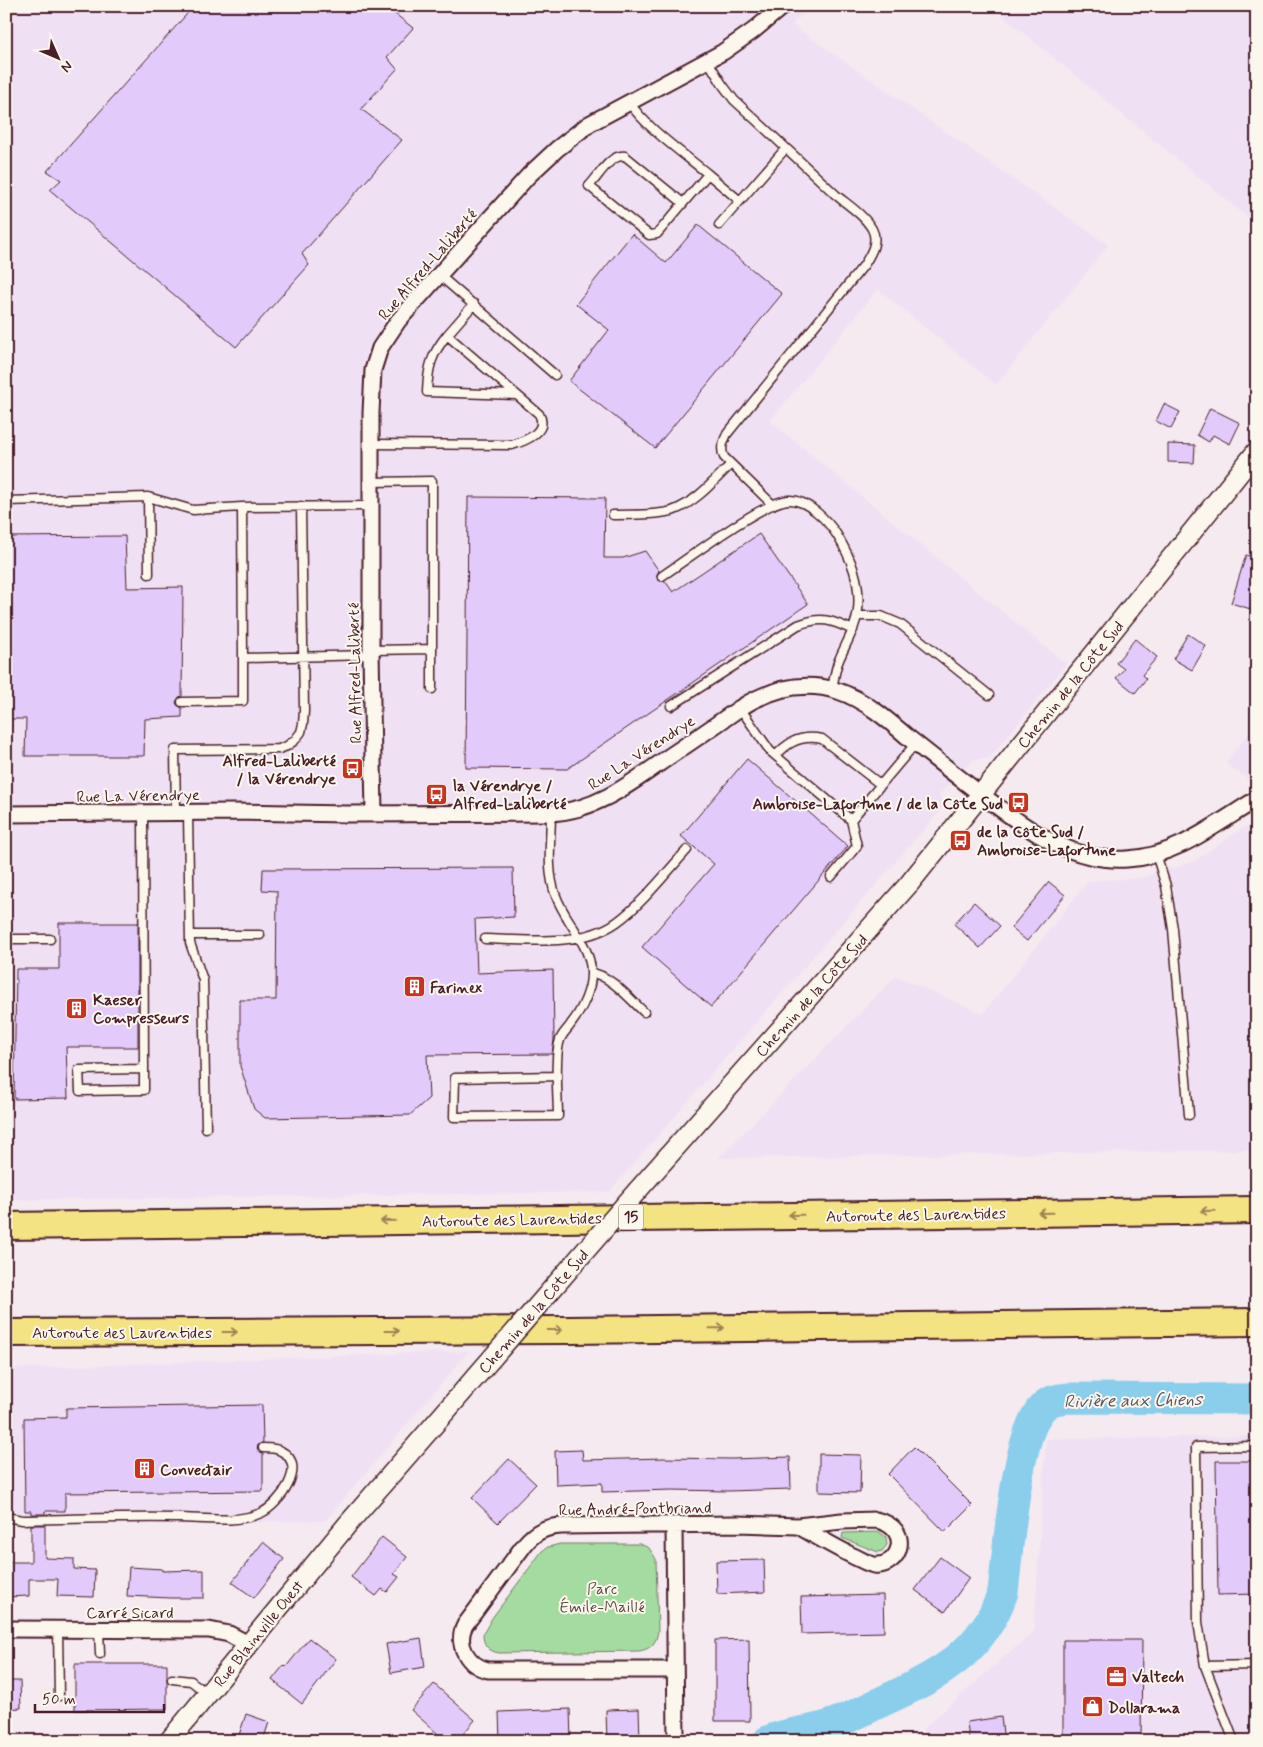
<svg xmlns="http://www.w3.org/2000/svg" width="1263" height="1747" font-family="Mynerve,sans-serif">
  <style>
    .built { fill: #efe1f3 }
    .green { fill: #a4dba0; stroke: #777d66 }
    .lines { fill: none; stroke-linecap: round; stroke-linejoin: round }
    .river { stroke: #8aceec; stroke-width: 31 }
    .building { fill: #e2cbfb; stroke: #4a1f2b }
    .service-casing { stroke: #4a1f2b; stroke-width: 11 }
    .minor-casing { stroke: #4a1f2b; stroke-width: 19 }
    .tertiary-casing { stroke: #4a1f2b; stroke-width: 22 }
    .motorway-casing { stroke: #4a1f2b; stroke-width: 30 }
    .service { stroke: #fbf7ec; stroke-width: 8 }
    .minor { stroke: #fbf7ec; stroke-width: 15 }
    .tertiary { stroke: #fbf7ec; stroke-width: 19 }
    .motorway { stroke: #f4e382; stroke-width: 26 }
    .tertiary-bridge-casing { stroke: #4a1f2b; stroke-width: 22; stroke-linecap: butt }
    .tertiary-bridge { stroke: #fbf7ec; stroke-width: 19 }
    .oneway { stroke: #9f8156 }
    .labels { text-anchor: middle; stroke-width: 4; stroke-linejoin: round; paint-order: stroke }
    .shield { fill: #fbf7ec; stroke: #7f6065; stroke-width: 1 }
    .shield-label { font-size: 15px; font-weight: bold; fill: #4a1f2b }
    .street-label { font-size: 16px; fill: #4a1f2b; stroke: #fbf7ec }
    .poi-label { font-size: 16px; font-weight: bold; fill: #4a1f2b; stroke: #fbf7ec; text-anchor: start }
    .park-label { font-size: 16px; fill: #604e48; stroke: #fbf7ec }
    .water-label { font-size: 18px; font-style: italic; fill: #5d5465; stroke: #fbf7ec }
  </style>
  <rect width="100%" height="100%" fill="#f4eaf0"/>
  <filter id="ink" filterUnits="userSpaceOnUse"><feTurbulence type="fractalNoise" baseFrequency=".02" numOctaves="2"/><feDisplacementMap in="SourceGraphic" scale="10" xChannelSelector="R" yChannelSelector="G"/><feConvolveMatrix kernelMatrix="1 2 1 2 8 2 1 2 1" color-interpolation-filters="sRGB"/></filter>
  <g filter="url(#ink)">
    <!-- built -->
    <path class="built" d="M6,6h804l-18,19 316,220 -112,140 -118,-96 -108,132 296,243 -76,94 -16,1 -35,36 6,10 -336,387 -603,8z
      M991,6h266v219z
      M1257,724v53l-8,3 -24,-17z
      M1257,822v328l-538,8 177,-182 87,38 105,-133 52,-3 53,-16 48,-33z
      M469,1351l-144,170 -319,3v-155z
      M1257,1436v305h-333l-1,-12 111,-98 12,-192z"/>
    <!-- green -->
    <path class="green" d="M879,1532l7,5 1,8 -5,6 -4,1 -36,-14 1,-5z
      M560,1544h80l9,4 7,11 2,72c-2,13 -7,18 -19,20l-140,2c-11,-2 -16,-8 -16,-19l9,-16 50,-67 6,-4z"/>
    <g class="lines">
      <!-- river -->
      <path class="river" d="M768,1741c17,-8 37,-9 56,-14 20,-6 40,-17 59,-26 55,-25 100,-49 120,-109 5,-41 13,-156 39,-184 8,-9 18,-9 28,-10l187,1"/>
    </g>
    <!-- building -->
    <path class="building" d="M194,6h191l28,22 -26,29 10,12 -36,40 41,31 -100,114 7,11 -73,82 -186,-157 11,-10 -14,-9z
      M698,225l84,69 -127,154 -86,-67 40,-51 -33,-26 56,-70 34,29z
      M1164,404l16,8 -9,17 -15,-8z
      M1210,408l30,15 -10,21 -17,-9 -4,7 -12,-7z
      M1168,444l27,1 -1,18 -26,-1z
      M468,497l137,1 -1,60h19l22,-7 14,20 -2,3v5l3,2h5l8,11 86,-58 49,70 -241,165 -101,-1z
      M125,536l2,52 56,-1 -1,109 -3,1 -3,5 1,3 5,3v9l-37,2 -1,37h-119l1,-37h-20v-182z
      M1246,555l11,3v53l-26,-8z
      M1188,634l18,12 -14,24 -19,-11z
      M1135,639l22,18 -15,18 4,4 -11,14 -19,-15 8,-9 -8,-6z
      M747,759l101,87 -137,161 -69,-60 72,-83 -33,-28z
      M513,868l1,49 -39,2 2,54 76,-3 1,70 -2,14 -125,1 2,43 -19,17 -145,3 -11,-9 -14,-43v-66h36l1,-109 -15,-1 1,-21z
      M1049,882l16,13 -38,46 -16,-13z
      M974,902l26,24 -20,22 -26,-24z
      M59,923h79v124h-72l2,51 -54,1 2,-130h43z
      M262,1405l1,37 -5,3 -1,3 3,5 3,1v37l-198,2v18h-20v3h-14v-3h-6l-1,-93 42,-1v-9z
      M914,1447l58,58 -27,27 -57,-58z
      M582,1450l1,10 81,-2 68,1 58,-2 1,32 -63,2 -56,-1 -70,2v-9l-46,2 -1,-34z
      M819,1454l42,1 -1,38 -41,-1z
      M509,1459l27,25 -38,39 -26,-25z
      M1216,1461h41v133l-39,1z
      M31,1525h14v33l29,1v10l21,1 -1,27 -37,-1 1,-17h-29v17l-23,1v-26l3,-1v-8h22z
      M382,1537l25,20 -13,17 5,3 -12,15 -5,-3 -6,7 -25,-19z
      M263,1542l21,17 -30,39 -22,-16z
      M940,1557l29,21 -24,34 -30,-22z
      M764,1560l1,32 -48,2 -1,-33z
      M129,1567l33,2v2l42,-1v28h-33l-44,-2z
      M883,1595l1,37 -82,2 -1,-37z
      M309,1638l27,21 -34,45 -30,-24 12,-15 2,2z
      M421,1638l4,29 -34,6 -5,-29z
      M749,1639l1,82h-35v-81z
      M1063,1640h79l-1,101h-78z
      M75,1664h92v45l-92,1z
      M6,1681h14l1,27 -15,1z
      M434,1684l41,36 -18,21h-11l-35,-31z
      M570,1709l1,32h-71l-1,-29z
      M639,1709l1,32h-33l-1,-31z
      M246,1714l23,8 -6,19h-26z
      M1001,1717l3,24h-35l-2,-19z"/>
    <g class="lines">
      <defs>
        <path id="service" d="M708,61l14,23 12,16c34,31 68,63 102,95 12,10 28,20 36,34 7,13 -2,26 -8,36l-137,169c-4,9 -7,14 -3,23l49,48
          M629,102c16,25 55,52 79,72l-51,60 -8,1 -60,-49c10,-10 21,-32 36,-30l58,47
          M708,174l32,27
          M719,225l67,-77
          M439,275l116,100
          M447,335c-16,20 -19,32 -20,57l89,3
          M370,444l142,1c13,-4 37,-13 27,-31l-92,-79 27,-31
          M371,482l61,-1v208
          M148,497l1,77
          M6,501l142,-4 45,13 49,-3
          M371,506l-129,1 1,151 128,-3
          M613,515c19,-1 40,1 59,-4 23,-8 41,-29 58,-46
          M662,576c26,-17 101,-75 127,-76 18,-1 39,21 48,35 14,23 24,47 21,75 -2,18 -12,33 -19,50 -4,9 -5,20 -7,29
          M857,616h24l19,8 89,71
          M371,650l61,-1
          M182,702l61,-1v-43
          M671,706l127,-81c24,-9 33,-5 55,5
          M740,708l30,43 81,69 65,-77
          M776,756c12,-15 27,-21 46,-17l59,46
          M143,812l1,257v21l-64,1 -1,-21 65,-1
          M176,812l-1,-62 104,-1 8,-3 8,-6 6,-8 2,-8 1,-13 -3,-205
          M188,812l2,131 13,37 3,148
          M551,813c0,27 -5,58 5,83 9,25 34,48 35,75 1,18 -9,39 -20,53 -3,5 -9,10 -11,16 -6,16 -2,57 -2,76l-104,1 1,-39 102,-2
          M1156,854l10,32 7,43 16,186
          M831,877l26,-31 -6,-26
          M190,935h70
          M6,939h44
          M485,939c41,1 97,8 132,-17 25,-18 49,-49 70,-72
          M591,973c18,1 40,27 53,39
          M6,1517l16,3c52,-1 104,-3 156,-2 25,0 58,6 83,-5 18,-8 48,-48 20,-62 -5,-3 -12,-3 -18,-3
          M58,1629l1,67
          M99,1630l1,24
          M1205,1666l52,-1
          M172,1679l19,2 17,13
          M1234,1741l-29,-75 -7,-44 -2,-175 61,-1"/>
        <path id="minor" d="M6,814l227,-2 114,2 204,-1c46,-2 83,-32 119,-57 24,-16 47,-32 70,-48 30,-19 63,-28 98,-17 27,9 50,29 72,48 28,22 55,44 84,65 40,30 81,58 133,55 49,-2 90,-36 130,-60
          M374,814l-3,-164v-237l2,-43 7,-22 18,-27 41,-46 90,-100 28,-26 32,-25 134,-72 30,-21 30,-25
          M876,1520c38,8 24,48 -2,45 -7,-1 -14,-6 -21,-9 -19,-9 -37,-20 -55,-30l44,-5z
          M674,1526l2,215
          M6,1629l203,1 20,4 21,11
          M675,1670h-187c-20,-4 -33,-26 -23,-45l60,-81c10,-12 20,-17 36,-18l176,-2 61,2"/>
        <path id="tertiary" d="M638,1190l271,-306 348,-433
          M169,1741l178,-216 146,-168"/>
        <path id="motorway" d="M6,1226l1251,-16
          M6,1333l563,-3 688,-8"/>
      </defs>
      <!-- service casing -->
      <use href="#service" class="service-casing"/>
      <!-- minor casing -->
      <use href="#minor" class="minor-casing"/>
      <!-- tertiary casing -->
      <use href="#tertiary" class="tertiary-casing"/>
      <!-- motorway casing -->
      <use href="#motorway" class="motorway-casing"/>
      <!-- service -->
      <use href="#service" class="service"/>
      <!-- minor -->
      <use href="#minor" class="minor"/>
      <!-- tertiary -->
      <use href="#tertiary" class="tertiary"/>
      <!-- motorway -->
      <use href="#motorway" class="motorway"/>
      <defs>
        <path id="tertiary-bridge" d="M493,1357l145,-167"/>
      </defs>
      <!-- tertiary-bridge casing -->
      <use href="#tertiary-bridge" class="tertiary-bridge-casing"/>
      <!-- tertiary-bridge -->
      <use href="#tertiary-bridge" class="tertiary-bridge"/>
    </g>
    <!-- one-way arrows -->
    <defs><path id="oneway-shaft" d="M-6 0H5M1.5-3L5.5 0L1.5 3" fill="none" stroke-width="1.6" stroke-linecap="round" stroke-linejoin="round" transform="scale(1.25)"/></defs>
    <g class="oneway">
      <use href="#oneway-shaft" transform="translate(1208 1211) rotate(179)"/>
      <use href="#oneway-shaft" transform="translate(1046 1213) rotate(179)"/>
      <use href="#oneway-shaft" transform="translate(796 1215) rotate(179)"/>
      <use href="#oneway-shaft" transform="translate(388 1221) rotate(179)"/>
      <use href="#oneway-shaft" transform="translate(717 1328) rotate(-1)"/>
      <use href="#oneway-shaft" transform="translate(555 1330)"/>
      <use href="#oneway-shaft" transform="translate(392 1331)"/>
      <use href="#oneway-shaft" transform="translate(230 1332)"/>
    </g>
  </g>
  <!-- icons -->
  <defs>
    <symbol id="bus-square" viewBox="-11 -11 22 22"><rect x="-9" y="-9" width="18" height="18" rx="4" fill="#c8321e" stroke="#fbf7ec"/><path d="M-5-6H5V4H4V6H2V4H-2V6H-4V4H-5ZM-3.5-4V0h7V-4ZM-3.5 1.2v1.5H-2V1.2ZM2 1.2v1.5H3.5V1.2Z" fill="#fff"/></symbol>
    <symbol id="building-square" viewBox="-11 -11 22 22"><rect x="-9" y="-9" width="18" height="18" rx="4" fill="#c8321e" stroke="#fbf7ec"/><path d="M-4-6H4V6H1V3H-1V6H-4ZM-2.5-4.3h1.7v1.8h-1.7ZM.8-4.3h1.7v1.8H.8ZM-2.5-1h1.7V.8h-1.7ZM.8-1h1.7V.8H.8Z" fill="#fff"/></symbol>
    <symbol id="office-square" viewBox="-11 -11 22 22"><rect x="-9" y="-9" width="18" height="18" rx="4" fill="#c8321e" stroke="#fbf7ec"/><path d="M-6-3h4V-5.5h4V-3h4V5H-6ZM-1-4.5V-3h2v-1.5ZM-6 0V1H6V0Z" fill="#fff"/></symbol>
    <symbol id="shop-square" viewBox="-11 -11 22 22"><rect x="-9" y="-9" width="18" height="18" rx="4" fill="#c8321e" stroke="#fbf7ec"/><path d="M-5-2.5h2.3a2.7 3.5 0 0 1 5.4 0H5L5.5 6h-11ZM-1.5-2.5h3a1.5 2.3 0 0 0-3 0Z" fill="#fff"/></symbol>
  </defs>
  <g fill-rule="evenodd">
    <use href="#bus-square" x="340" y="756" width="25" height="25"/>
    <use href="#bus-square" x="424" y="782" width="25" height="25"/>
    <use href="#bus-square" x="1006" y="790" width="25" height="25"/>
    <use href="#bus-square" x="948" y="828" width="25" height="25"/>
    <use href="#building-square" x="402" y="974" width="25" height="25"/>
    <use href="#building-square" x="64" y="996" width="25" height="25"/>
    <use href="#building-square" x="132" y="1456" width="25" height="25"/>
    <use href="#office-square" x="1104" y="1664" width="25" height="25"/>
    <use href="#shop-square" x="1080" y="1694" width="25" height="25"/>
  </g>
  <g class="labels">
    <!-- shield labels -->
    <rect class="shield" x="618.5" y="1204.5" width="25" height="25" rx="4"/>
    <g class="shield-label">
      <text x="631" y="1222">15</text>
    </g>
    <!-- street labels -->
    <g class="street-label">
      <text transform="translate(427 264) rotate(-49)" y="6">Rue Alfred-Laliberté</text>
      <text transform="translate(354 673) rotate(-91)" y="6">Rue Alfred-Laliberté</text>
      <text transform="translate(1070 684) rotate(-51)" y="6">Chemin de la Côte Sud</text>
      <text transform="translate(641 752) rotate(-33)" y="6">Rue La Vérendrye</text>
      <text transform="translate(138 795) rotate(-1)" y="6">Rue La Vérendrye</text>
      <text transform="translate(811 995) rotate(-48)" y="6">Chemin de la Côte Sud</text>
      <text transform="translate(916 1214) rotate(-1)" y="6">Autoroute des Laurentides</text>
      <text transform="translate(512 1219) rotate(-1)" y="6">Autoroute des Laurentides</text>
      <text transform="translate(533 1311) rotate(-49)" y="6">Chemin de la Côte Sud</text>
      <text x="122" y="1338">Autoroute des Laurentides</text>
      <text transform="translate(635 1508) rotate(-1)" y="6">Rue André-Pontbriand</text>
      <text x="130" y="1618">Carré Sicard</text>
      <text transform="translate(258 1633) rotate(-51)" y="6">Rue Blainville Ouest</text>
    </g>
    <!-- poi labels -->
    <g class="poi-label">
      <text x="336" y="766" text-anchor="end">Alfred-Laliberté<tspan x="336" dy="18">/ la Vérendrye</tspan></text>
      <text x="453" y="791">la Vérendrye /<tspan x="453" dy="18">Alfred-Laliberté</tspan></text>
      <text x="1003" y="809" text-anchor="end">Ambroise-Lafortune / de la Côte Sud</text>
      <text x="977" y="837">de la Côte Sud /<tspan x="977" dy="18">Ambroise-Lafortune</tspan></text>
      <text x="430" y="993">Farinex</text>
      <text x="93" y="1005">Kaeser<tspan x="93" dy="18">Compresseurs</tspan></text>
      <text x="160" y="1475">Convectair</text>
      <text x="1132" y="1682">Valtech</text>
      <text x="1108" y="1713">Dollarama</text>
    </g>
    <!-- park labels -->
    <g class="park-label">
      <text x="602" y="1594">Parc<tspan x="602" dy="18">Émile-Maillé</tspan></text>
    </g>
    <!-- water labels -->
    <g class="water-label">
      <text transform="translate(1133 1400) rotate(-1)" y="6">Rivière aux Chiens</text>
    </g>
  </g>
  <!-- margin -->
  <rect width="1263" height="1747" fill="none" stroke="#fbf7ec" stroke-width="25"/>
  <rect x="12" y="12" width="1238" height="1722" fill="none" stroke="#4a1f2b" stroke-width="2" filter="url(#ink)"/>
  <!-- north arrow -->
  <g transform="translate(58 58) rotate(135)" stroke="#fbf7ec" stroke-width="4" paint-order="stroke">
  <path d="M0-4L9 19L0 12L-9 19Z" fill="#4a1f2b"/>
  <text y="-8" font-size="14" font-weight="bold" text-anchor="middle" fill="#4a1f2b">N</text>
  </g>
  <!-- scale -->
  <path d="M35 1704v8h129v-8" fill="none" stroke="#4a1f2b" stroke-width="2.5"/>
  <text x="42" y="1704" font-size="15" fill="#4a1f2b" stroke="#fbf7ec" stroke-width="4" paint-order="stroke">50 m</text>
</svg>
